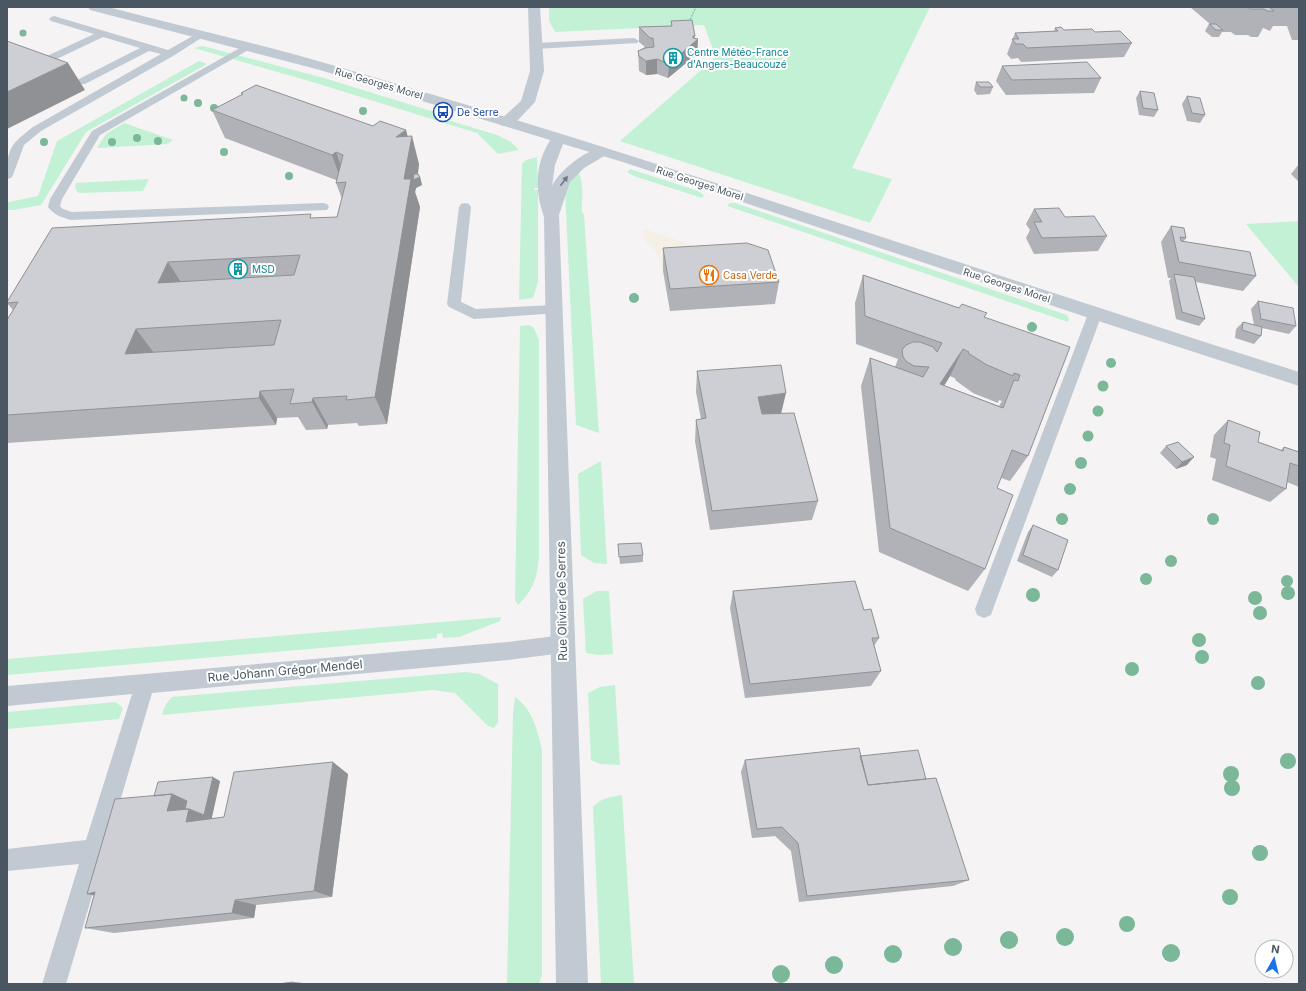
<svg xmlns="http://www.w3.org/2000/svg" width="1306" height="991" font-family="Inter,sans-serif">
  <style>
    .green { fill: #c3f1d5 }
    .sand { fill: #f5f0e5 }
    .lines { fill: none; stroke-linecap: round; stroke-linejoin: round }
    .path { stroke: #7ad0a6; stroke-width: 1.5; stroke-dasharray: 2 1; stroke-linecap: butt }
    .service { fill: #c1cad2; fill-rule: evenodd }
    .minor { fill: #c1cad2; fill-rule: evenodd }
    .tertiary { fill: #c1cad2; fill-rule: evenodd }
    .tree { fill: #7bb799 }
    .wall { fill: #b0b2b7; fill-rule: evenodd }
    .shaded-wall { fill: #909195 }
    .building { fill: #cdcfd5; stroke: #909195; fill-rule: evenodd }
    .oneway { fill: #6e7983 }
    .labels { text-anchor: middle; stroke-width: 4; stroke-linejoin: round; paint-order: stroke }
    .far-culture-label { font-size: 10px; fill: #0d838f; stroke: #fff; text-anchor: start }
    .far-street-label { font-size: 10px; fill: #4a5661; stroke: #fff }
    .far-transit-label { font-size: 10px; fill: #164399; stroke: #fff; text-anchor: start }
    .far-food-label { font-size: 10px; fill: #c56008; stroke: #fff; text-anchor: start }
    .street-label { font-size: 12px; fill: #4a5661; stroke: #fff }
  </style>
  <rect width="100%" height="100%" fill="#f5f3f3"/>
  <!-- green -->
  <path class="green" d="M549,7h381l-78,161 40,11 -22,44 -250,-82 96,-84 -12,-32 -149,7 -6,-11z
    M203,46l121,32 120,37 -3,3 56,17 14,7 8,8 -21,4 -21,-21 -168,-52 -115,-33z
    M199,61l8,3 -121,68 -45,73 -27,5h-7v-6l2,-2 29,-6 19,-55z
    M124,123l49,17 -5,4 -71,4 9,-14z
    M537,157l1,31h-4l1,2h3v92l-5,16 -14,2 3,-136 4,-4z
    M630,169l68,22 6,4 -2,3 -68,-22 -7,-4z
    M579,173c6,17 2,24 3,39l2,3 15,218 -23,-8 -11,-236h3v-2h-2l1,-4z
    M149,179l-6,12 -64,2c-3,-3 -5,-5 -3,-10z
    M730,203h5l332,112 2,4 -1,3 -341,-116z
    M1299,221v66l-53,-63z
    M529,325l5,3 5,12v216c-2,22 -5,33 -21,49l-3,-5 5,-274z
    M601,461l6,103 -13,-1 -13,-8 -3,-81z
    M597,591h12l4,63 -14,1 -13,-2 -3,-54z
    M501,617l-1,4 -41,16 -16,1 -1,-5 -5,1v4l-430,37v-16z
    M466,672l13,2 19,10v38l-4,6 -6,-2 -33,-33 -22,-3 -271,25 4,-11 6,-7z
    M615,685l5,80 -20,-1 -9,-4 -3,-67 12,-6z
    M515,697c18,13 22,32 27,53v225l-3,9h-32l6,-271z
    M116,702l7,6 -4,11 -112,10v-17z
    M622,795l12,189h-33l-8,-177c8,-9 17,-10 29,-12z"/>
  <!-- sand -->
  <path class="sand" d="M644,229l57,19 6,19 -45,2c-1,-5 -2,-12 -5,-16 -6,-8 -16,-12 -13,-24z"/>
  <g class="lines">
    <!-- path -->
    <path class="path" d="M689,22l7,-15"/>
    <!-- service -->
    <path class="service" d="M54,16l114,34 30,-17 3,-1 5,3 -33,21 -132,75 -17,14 -11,30 -2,3 -4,1c0,-31 3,-34 26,-52l128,-73 -12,-3 -64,33h-8l-1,-2 1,-2 63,-32 -37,-11 -63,30h-8l-1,-2 1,-2 62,-29 -43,-13 -2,-2 2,-2z
      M634,38l5,3 -2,2 -101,6 -5,-3 5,-3z
      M247,44l3,1 2,2 -2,2 -150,86 -38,64 -2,7 3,3 9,3 251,-9 4,1 2,3 -2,3 -256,10c-10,-3 -17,-5 -23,-13l2,-8 42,-68z
      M465,203l4,1 2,3 -10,95 15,7 78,-4 5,2 2,3 -2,3 -85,6 -25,-12 -2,-3 12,-97 2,-3z
      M1095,309l5,2 2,3 -109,295 -2,6 -7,3 -7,-3 -2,-6 113,-295 2,-3z
      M563,635l7,3 3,6 -3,6 -7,3 -55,7 -356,33 -86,291h-24l37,-120 -72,7v-22l79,-9 46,-146 -125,12v-20l501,-44z"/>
    <!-- minor -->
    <path class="minor" d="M528,7h12l4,64 -9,31 -17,18 -8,5 -5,1 -5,-1 -2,-3 23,-21 9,-30z
      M558,135l5,1 2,3 -10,26 -3,21c7,-15 38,-41 54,-37l2,3 -2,3 -22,13 -14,14 -11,33 29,769h-32l-12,-767c-10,-28 -9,-56 9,-81z"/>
    <!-- tertiary -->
    <path class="tertiary" d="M88,7h20c74,20 150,36 224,58 325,94 644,205 967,307v14l-210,-68 -463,-155 -306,-93 -230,-60z"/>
  </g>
  <!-- trees -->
  <g class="tree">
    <circle cx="23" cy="33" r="3.5"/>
    <circle cx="184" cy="98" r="3.5"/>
    <circle cx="198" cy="103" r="4"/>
    <circle cx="214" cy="108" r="4"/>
    <circle cx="363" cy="111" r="4"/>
    <circle cx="137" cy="138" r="4"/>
    <circle cx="158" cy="141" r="4"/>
    <circle cx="44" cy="142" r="4"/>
    <circle cx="112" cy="142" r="4"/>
    <circle cx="224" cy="152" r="4"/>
    <circle cx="289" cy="176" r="4"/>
    <circle cx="634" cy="298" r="5"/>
    <circle cx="1032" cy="327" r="5"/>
    <circle cx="1111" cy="363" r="5"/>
    <circle cx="1103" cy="386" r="5.5"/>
    <circle cx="1098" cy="411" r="5.5"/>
    <circle cx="1088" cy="436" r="5.5"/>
    <circle cx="1081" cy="463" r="6"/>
    <circle cx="1070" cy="489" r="6"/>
    <circle cx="1062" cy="519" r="6"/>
    <circle cx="1213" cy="519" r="6"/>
    <circle cx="1171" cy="561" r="6"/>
    <circle cx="1146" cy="579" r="6"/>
    <circle cx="1287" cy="581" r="6"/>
    <circle cx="1288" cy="593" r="7"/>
    <circle cx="1033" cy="595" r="7"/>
    <circle cx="1255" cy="598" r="7"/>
    <circle cx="1260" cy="613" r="7"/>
    <circle cx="1199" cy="640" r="7"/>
    <circle cx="1202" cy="657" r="7"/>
    <circle cx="1132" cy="669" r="7"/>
    <circle cx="1258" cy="683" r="7"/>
    <circle cx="1288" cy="761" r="8"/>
    <circle cx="1231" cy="774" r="8"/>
    <circle cx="1232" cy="788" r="8"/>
    <circle cx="1260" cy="853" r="8"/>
    <circle cx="1230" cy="897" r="8"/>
    <circle cx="1127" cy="924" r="8"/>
    <circle cx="1065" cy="937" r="9"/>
    <circle cx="1009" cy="940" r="9"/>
    <circle cx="953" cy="947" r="9"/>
    <circle cx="1171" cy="953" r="9"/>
    <circle cx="893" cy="954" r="9"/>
    <circle cx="834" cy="965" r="9"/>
    <circle cx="781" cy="974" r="9"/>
  </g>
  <!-- wall -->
  <path class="wall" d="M1190,7h109v33h-7l-5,-14h-14l-3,5 -7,-3 -5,9h-7l-3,-2h-13l-4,-3h-9l-3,5h-7l-7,-6 4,-7h1z
    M671,21l24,15v3h3l-1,15 -29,24 -11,-4 -11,1 -7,-4 -1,-20 7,-4 -6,-5v-15l32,-1z
    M1055,28l9,2 31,2 37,11 -8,14 -103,5 -3,-4 -7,1 -4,-5 8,-21 39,-2z
    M1002,66l99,12 -7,15 -88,2 -10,-14z
    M976,82l17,5 -3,7 -13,1 -3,-5z
    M1140,91l18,19 -4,7 -15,-2 -3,-17z
    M241,93l132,33 33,4 1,6 12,28 -1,10 2,3 2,8 -6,3 -1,4 5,15 -33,217 -28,2 -2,-3 -29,2 -1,4 -21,1 -8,-13 -21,1 -1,7 -269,18v-123l6,-10 -6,-7v-1l306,-84 24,-1 5,-18 -6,-16v-3l-111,-42 -13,-28 30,-15z
    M1187,96l18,19 -5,8 -13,-2 -5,-17z
    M1299,164v18l-8,-8z
    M1034,209l31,8 42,19 -9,15 -64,3 -8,-16 4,-8 -4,-6z
    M1171,226l15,12 -3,4 73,34 -13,15 -47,-9 9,37 -6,7 -23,-7 -7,-38 2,-3h-3l-7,-36z
    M663,248l116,34 -4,22 -105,7 -7,-40z
    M863,275l96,33 28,5 -3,5 86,29 -42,109 -18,25 -9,-3 -4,10 -12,81 -17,22 -89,-39 -18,-166 9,-28 25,9 3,-8 -42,-15 -1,-41zM950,376l6,3 -1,1 18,13 25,10 1,-3 3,1 -3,5 -55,-20z
    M1258,301l38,25 -7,8 -27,-6 -1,8 -7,8 -19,-6 1,-9 7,-7 11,3 -3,-16z
    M697,371l84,42 37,88 -6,19 -102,10 -15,-89 1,-21 5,-1 -5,-27z
    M1228,420l30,22 23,8 3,-3 15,5v35l-12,-5 -1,7 -16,13 -58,-22 4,-21 -6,-2 4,-22z
    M1166,446l21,19 -11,4 -16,-16z
    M1033,525l25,45 -6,7 -35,-16 11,-29z
    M618,544l25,11v7l-23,2z
    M733,591l131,19 15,28 -5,8 7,25 -10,15 -126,12 -15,-90z
    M860,756l66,23 43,101 -16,6 -154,16 -8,-51 -16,-15 -23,2 -11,-66 4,-12z
    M348,774l-16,123 -76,8 -2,13 -140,15 -29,-5 9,-33 -7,-1 67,-98 66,-15 -9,38 13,-2z"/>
  <!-- shaded-wall -->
  <path class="shaded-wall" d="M698,39l-1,15 -29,24 1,-14z
    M657,59v15l-11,1v-14z
    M68,63l17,27 -78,39v-37z
    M406,130l4,15 2,-9 7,28 -2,14 3,-1 2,8 -6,3 -1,4 5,15 -33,217 -12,-27 29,-218 -8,-42z
    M336,152l10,28 -4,3 -10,-28z
    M168,262l18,28 -28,-7z
    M136,329l21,28 -32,-3z
    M963,349l-13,27 -22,35 12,-27z
    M260,391l17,27 -1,7 -17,-27z
    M786,393l-5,21 -27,4 4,-21z
    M313,398l15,27 -1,4 -15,-27z
    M1194,457l-7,8 -11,4 6,-7z
    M333,762l15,12 -16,123 -18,-6z
    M213,777l7,4 -11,50 -23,-9 -19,-11 5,-17 23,11z
    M95,892l21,8 -29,-6z
    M235,900l21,5 -2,13 -22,-5z
    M293,982l20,2h-20z"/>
  <!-- building -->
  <path class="building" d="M1248,7h21l5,4h-7l-3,-2h-14z
    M692,20l3,16h-2v2l5,1 -29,25 -12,-5 -11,2 -7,-5 -1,-5 7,-3 9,-1 -1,-9h-3l-11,-11 33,-1 -1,-5z
    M1209,24h7l7,6h-7z
    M1061,27l3,3 28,-1 3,3 25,-1 12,12 -105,5 -4,-4h-7l-4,-5h7l-4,-6 43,-2 -3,-3z
    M7,41l61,22 -61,29z
    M1087,62l14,16 -89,2 -10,-14z
    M976,82h13l4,5h-13z
    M256,85l117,41 7,-5 26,9 -10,7 16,-1 -8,43h7l-36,218 -29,3 1,-4 -34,2 -1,4 -22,2 4,-15 -34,2 -1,7 -252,17v-95l11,-18 -11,1v-1l45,-74 259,-14 -1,4 27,-1 9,-35 -10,1 7,-28 -7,-3 -4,3 -120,-45 31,-16 -2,-1zM300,255l-6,20 -136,8 10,-21zM281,320l-7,25 -149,9 11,-25z
    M1140,91l14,2 4,17 -15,-2z
    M1187,96l13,2 5,17 -13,-2z
    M414,174h4l2,3 -7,3z
    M1059,208l6,9 29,-1 13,20 -65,2 -8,-16h8l-8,-13z
    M1171,226l13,2 2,10 -6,-1 1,4 69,11 6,24 -77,-14z
    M747,243l21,7 11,32 -109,7 -7,-41z
    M1174,274l20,3 11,42 -23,-7z
    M863,275l96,33 3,-4 25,9 -3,4 86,30 -42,109 -16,-6 -15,38 16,7 -28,74 -95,-41 -20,-170 53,19 6,-10 -15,-1 -7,-4 -4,-5 -1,-7 4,-5 7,-3h7l13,5 4,5 5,-9 -77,-27zM963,349l6,3 -1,1 19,12 26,11 1,-3 6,2 -2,6 -4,-1 -11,28 -63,-24z
    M1258,301l35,7 3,18 -35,-7z
    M1243,322l19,5 -1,9 -19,-6z
    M781,365l5,28 -28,4 4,17 32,-1 24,88 -106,10 -16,-91 10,-2 -9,-47z
    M1228,420l32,12 -2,10 25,9 1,-4 15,5v14l-9,-3 -4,26 -60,-23 4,-21 -6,-2z
    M1178,442l16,15 -12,5 -16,-16z
    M1033,525l35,15 -10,30 -35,-15z
    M641,543l2,12 -24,2 -1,-13z
    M855,581l9,29 7,-1 8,29h-7l9,33 -131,13 -17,-93z
    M859,748l9,37 68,-7 33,102 -162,16 -9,-53 -16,-16 -25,2 -12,-69z
    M918,750l8,29 -58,6 -8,-29z
    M333,762l-19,129 -79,9 -3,13 -147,15 10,-36 -8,2 28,-95 57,-5 -5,17 22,-2 -3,13 38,-5 10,-45z
    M213,777l-9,38 -15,-6h-4l2,-8 -15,-7 -18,2 4,-14z
    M293,982v2h-15z"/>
  <!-- one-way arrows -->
  <defs><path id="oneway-solid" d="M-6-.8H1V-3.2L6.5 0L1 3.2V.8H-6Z"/></defs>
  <use class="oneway" href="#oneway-solid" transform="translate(564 181) rotate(-53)"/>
  <!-- icons -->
  <defs>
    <symbol id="building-ring" viewBox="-11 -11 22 22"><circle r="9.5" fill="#fff" stroke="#0f9aa8" stroke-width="1.5"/><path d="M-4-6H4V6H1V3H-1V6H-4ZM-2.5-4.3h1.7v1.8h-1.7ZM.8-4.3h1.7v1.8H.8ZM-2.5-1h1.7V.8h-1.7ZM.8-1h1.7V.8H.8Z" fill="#0f9aa8"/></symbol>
    <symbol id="bus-ring" viewBox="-11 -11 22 22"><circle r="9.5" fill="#fff" stroke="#1a4fb4" stroke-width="1.5"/><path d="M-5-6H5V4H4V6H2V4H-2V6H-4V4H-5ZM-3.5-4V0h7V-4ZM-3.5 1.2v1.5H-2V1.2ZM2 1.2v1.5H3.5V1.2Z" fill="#1a4fb4"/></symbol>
    <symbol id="restaurant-ring" viewBox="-11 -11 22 22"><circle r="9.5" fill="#fff" stroke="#e8710a" stroke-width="1.5"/><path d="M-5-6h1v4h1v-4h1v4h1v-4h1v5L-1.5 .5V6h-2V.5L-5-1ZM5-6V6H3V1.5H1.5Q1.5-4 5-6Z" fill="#e8710a"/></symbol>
  </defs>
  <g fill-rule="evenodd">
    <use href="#building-ring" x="662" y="47" width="22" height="22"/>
    <use href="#bus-ring" x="432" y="101" width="22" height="22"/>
    <use href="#building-ring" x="227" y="258" width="22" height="22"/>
    <use href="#restaurant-ring" x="698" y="264" width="22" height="22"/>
  </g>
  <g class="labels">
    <!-- far-culture labels -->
    <g class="far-culture-label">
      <text x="687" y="56">Centre Météo-France<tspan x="687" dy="12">d'Angers-Beaucouzé</tspan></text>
      <text x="252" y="273">MSD</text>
    </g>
    <!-- far-street labels -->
    <g class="far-street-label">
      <text transform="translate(379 83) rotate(16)" y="4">Rue Georges Morel</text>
      <text transform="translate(700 183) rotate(18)" y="4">Rue Georges Morel</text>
      <text transform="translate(1007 285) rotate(18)" y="4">Rue Georges Morel</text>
    </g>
    <!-- far-transit labels -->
    <g class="far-transit-label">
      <text x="457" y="116">De Serre</text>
    </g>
    <!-- far-food labels -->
    <g class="far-food-label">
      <text x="723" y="279">Casa Verde</text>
    </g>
    <!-- street labels -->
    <g class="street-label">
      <text transform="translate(562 601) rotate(-91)" y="4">Rue Olivier de Serres</text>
      <text transform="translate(285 671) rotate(-5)" y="4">Rue Johann Grégor Mendel</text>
    </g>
  </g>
  <!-- border -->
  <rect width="1306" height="991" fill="none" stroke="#4a5661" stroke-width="16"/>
  <!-- north arrow -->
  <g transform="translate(1274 959) rotate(8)"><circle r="19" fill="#ffffff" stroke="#b7bbc0"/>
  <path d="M0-3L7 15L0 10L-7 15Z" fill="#1a73e8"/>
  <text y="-6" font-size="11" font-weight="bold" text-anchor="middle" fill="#4a5661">N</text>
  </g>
</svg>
